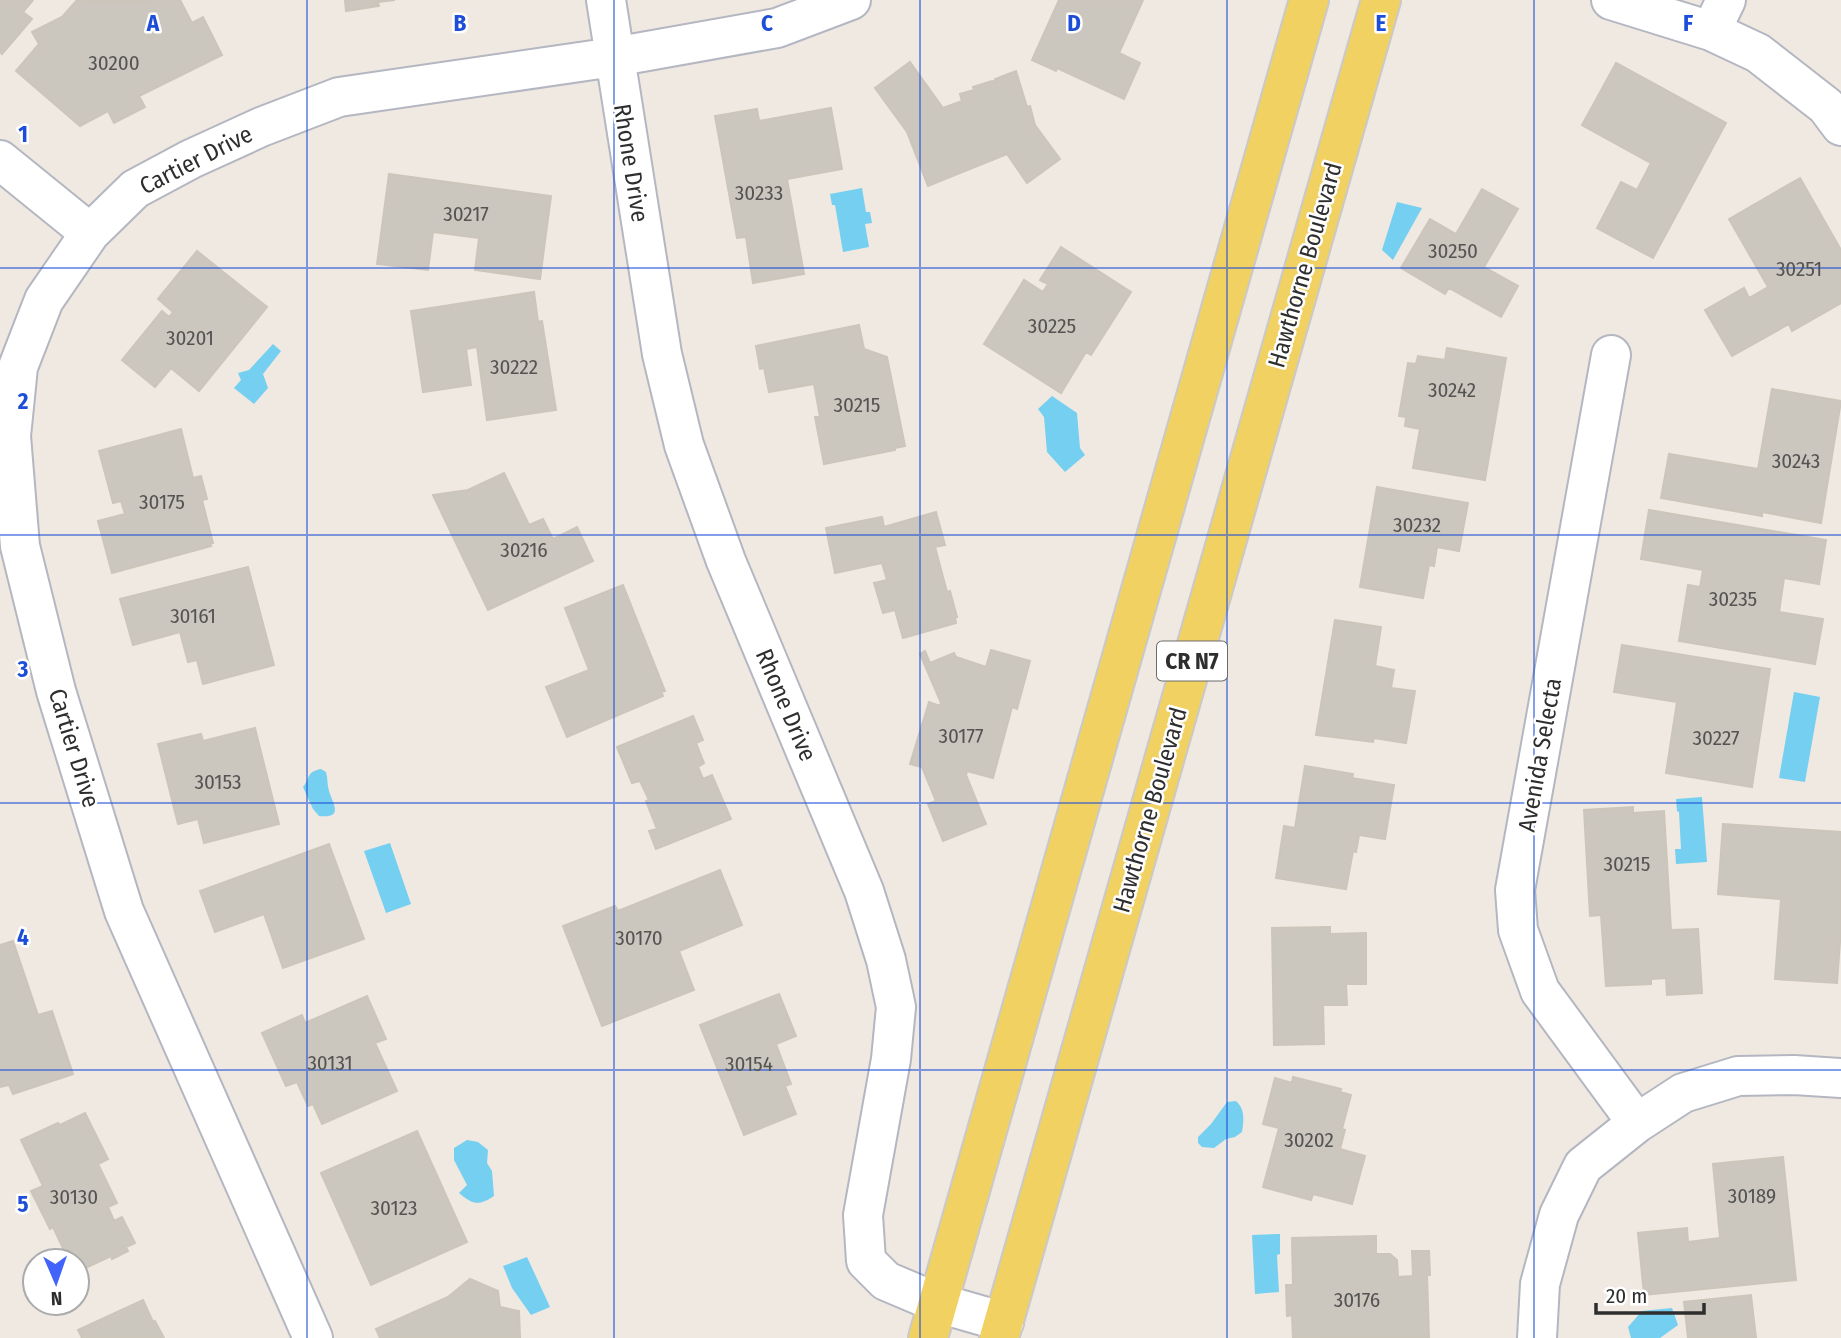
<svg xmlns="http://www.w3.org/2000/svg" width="1841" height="1338" font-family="'Fira Sans Condensed',sans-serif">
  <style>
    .water { fill: #75cff0 }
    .building { fill: #cbc7bf; stroke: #cbc5ba; stroke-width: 2 }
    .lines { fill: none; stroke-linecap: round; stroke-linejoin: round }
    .minor-casing { stroke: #b4b7c1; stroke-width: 42 }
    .primary-casing { stroke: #c9c9c9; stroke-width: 42 }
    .minor { stroke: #fff; stroke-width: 38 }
    .primary { stroke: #f2d163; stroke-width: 38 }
    .grid { fill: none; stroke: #1d4ed8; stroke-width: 2; stroke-opacity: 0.55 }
    .labels { text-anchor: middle; stroke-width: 5; stroke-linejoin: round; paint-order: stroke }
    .number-label { font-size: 21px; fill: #555452 }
    .shield { fill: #fff; stroke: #6d6d6d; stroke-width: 2 }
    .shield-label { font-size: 23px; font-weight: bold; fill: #2e2e2e }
    .street-label { font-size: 24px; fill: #2e2e2e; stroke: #fff }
    .grid-label { font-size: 23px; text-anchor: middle; font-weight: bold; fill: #1d4ed8; stroke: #fff; stroke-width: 5; stroke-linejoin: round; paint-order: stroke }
  </style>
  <rect width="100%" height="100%" fill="#efe9e1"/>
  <!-- water -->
  <path class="water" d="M862,188l4,24h4l2,11 -7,1 4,23 -26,5 -8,-47h-3l-2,-11z
    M1397,202l25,6 -29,52 -11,-10z
    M273,344l8,7 -18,23 5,14 -14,16 -20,-16 7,-8 -3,-7 11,-3z
    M1052,396l25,17 3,35 5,7 -20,17 -18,-20 -3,-35 -6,-8z
    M1794,692l26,5 -15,85 -26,-4z
    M321,769l5,3c2,7 1,13 3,19 3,11 16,28 -10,25l-6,-7 -10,-22c8,-10 3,-15 18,-18z
    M1702,797l5,65 -31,2 -1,-15h6l-2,-37 -2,-1 -1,-12z
    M390,843l21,61 -25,9 -22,-62z
    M1236,1101c9,8 8,19 6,31l-7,5 -9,2 -12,9 -12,-1 -4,-4v-6l13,-13 16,-22z
    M467,1140l11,2 10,8 -1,13 5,8 2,25c-15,10 -21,9 -35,-3l8,-8 -13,-25v-12z
    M1280,1234v20l-3,1 2,37 -24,2 -3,-59z
    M527,1257l23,50 -19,8 -19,-27 -9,-22z
    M1672,1308l6,17 -18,13h-29l-3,-11 14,-16z"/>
  <!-- building -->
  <path class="building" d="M0,0h33l-10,12 9,7 -30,35 -2,-2z
    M77,0l17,1 86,-1 12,23 11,-6 19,38 -83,41 6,11 -31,16 -6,-12 -28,15 -64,-55 23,-27 -7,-12 30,-15z
    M345,0h50l-17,2 1,4 -33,5z
    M1059,0h84l-24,53 21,10 -16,36 -67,-31 -1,3 -24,-11z
    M910,62l33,46 19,-7 -2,-7 14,-4 -1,-3 19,-6 4,1 -1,-3 21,-8 11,36 3,-1 5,19 25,34 -33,24 -20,-29 -79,32 -21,-54 -32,-44z
    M1616,63l110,60 -73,135 -56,-30 24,-46 16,8 14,-27 -69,-38z
    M831,108l11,61 -55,10 17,95 -51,9 -7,-46 -9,1 -22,-122 42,-7 2,12z
    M389,174l162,22 -11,83 -65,-9 4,-32 -46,-6 -5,38 -51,-6z
    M1800,178l41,72v53l-49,28 -3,-7 -57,32 -27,-46 39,-22 5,10 19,-11 -39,-68z
    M1482,189l36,20 -34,58 34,19 -17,31 -52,-29 -4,6 -44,-26 29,-49 26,15z
    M1061,247l70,45 -40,63 -5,-3 -25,41 -77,-49 40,-64 19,12 5,-8 -8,-4z
    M197,251l70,56 -68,84 -28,-23 -16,19 -33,-27 40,-49 7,6 4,-5 -15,-13z
    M534,292l4,30 4,-1 14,89 -69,10 -10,-73 -11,2 5,36 -48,7 -12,-81z
    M859,325l5,24 23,8 18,89 -10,2v2l-71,14 -9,-47h5l-6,-33 -45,8 -5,-24 -4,1 -4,-23z
    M1447,348l59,10 -21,122 -72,-12 7,-39 -15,-3 1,-9 -7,-1 9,-53 8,1 2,-8 27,4z
    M1772,389l69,12 -20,122 -59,-11v4l-101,-18 8,-44 89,15z
    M181,429l12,49 8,-2 6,23 -5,1 11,43 -3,1 1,2 -99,27 -14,-52 27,-7 -4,-13 -8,2 -14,-52z
    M504,473l25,52 14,-6 10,20 24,-12 16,34 -105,49 -55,-115 35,-5z
    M1377,487l91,16 -9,48 -22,-4 -3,19 -5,-1 -6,33 -63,-11z
    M1649,510l177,30 -7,44 -35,-6 -5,34 44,7 -8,45 -136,-23 9,-56 12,2 3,-17 -62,-11z
    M936,512l9,33 -10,2 12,45 3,-1 7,26h-2l1,6 -53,15 -8,-28 -12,3 -9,-30 13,-3 -5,-17 -47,10 -9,-45 56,-11 2,10z
    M248,567l26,98 -71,19 -6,-24 -9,2 -8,-30 -47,13 -13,-46z
    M623,585l42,106 -4,1 2,4 -96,41 -21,-50 43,-17 -24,-62z
    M1335,620l46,7 -6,39 19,4 -3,18 24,3 -9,52 -32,-5 -1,4 -57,-7z
    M1622,645l148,24 -18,118 -86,-14 11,-71 -63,-10z
    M991,650l39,11 -13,48 -5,-2 -19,71 -26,-7 -1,4 20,49 -43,17 -15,-37 8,-3 -14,-34 -12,-3 19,-62 11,4 1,-3 -21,-49 5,-3 5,12 24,-10 2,4 30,10z
    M693,716l10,24 -7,3 8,20 -6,4 5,12 9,-4 19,44 -75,30 -7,-18 8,-2 -11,-28 3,-1 -9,-19 -8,2 -15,-36z
    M255,728l24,96 -75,19 -6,-24 -20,5 -20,-80 43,-10 2,7z
    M1305,766l48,8 -1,4 42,7 -9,54 -26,-4 -3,17 -3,-1 -7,38 -70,-11 8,-52 11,2z
    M1633,807v6l31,-2 7,119 27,-1 4,64 -35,2 -1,-17 -15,1v5l-45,2 -5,-71 -11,1 -6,-106z
    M1723,824l118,8v96l-4,55 -62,-4 6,-80 -63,-5z
    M329,844l35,95 -81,29 -19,-54 -49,18 -15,-41z
    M720,870l22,55 -63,26 15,39 -92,36 -39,-100 52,-20 3,5z
    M1330,927v7l36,-1v51h-20l1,21h-24l1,39 -50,1 -2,-117z
    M13,941l25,74 14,-4 21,63 -60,20 -4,-9 -9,2v-142z
    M779,994l17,42 -20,8 15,40 -6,2 11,28 -52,21 -44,-110z
    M367,996l19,43 -11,4 22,48 -75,33 -9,-20 -5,2 -11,-24 -11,4 -24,-53 40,-18 3,8z
    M1293,1077l48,12 -1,3 11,3 -9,34 3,1 -5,19 25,7 -13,48 -39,-10 -2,6 -48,-13 16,-59 -16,-4 12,-46 17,5z
    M85,1113l23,46 -10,5 19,39 -9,4 6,14 8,-4 13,26 -9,4 2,4 -16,8 -1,-3 -34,16v-11h-8l-16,-34 -3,2 -19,-38 12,-5 -22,-46 37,-17 2,2z
    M417,1131l50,111 -96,43 -50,-112z
    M1783,1157l13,123 -152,15 -6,-62 49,-5 1,14 32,-4 -7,-74z
    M1376,1236v18h14l7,6 1,17 15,-1 -1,-25h17l1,24h-3l2,62 -136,1 -1,-23 -5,1 -1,-31h7l-1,-47z
    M470,1279l28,12 2,16 19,4 1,27h-140l-4,-9 72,-32z
    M1751,1295l5,43h-68l-4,-36z
    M143,1300l10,22 2,-1 9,17h-82l-4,-8z"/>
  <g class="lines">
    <defs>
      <path id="minor" d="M606,0l56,354 22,91 42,116 138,330 22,69 10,47 -5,52 -28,156 3,46 20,20 52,22 66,19
        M1611,0l100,31 47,22 68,53 15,20
        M1711,31l15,-31
        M0,160l90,73
        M1611,355l-96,535 3,40 22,61 97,132
        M313,1338l-189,-427 -68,-220 -36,-145 -9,-110 7,-69 26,-67 46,-67 45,-44 56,-30 70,-32 78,-30 275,-40 163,-29 74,-28
        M1537,1338l3,-54 19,-69 24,-49 54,-43 46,-30 55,-17 56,-1 47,3"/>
      <path id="primary" d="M928,1338l381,-1338
        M999,1338l382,-1338"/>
    </defs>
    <!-- minor casing -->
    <use href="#minor" class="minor-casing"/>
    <!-- primary casing -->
    <use href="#primary" class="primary-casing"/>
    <!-- minor -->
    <use href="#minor" class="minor"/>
    <!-- primary -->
    <use href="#primary" class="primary"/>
  </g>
  <!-- grid -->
  <path class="grid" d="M307,0v1338M614,0v1338M920,0v1338M1227,0v1338M1534,0v1338M0,268h1841M0,535h1841M0,803h1841M0,1070h1841"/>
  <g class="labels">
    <!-- number labels -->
    <g class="number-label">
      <text x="114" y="70">30200</text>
      <text x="759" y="200">30233</text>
      <text x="466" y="221">30217</text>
      <text x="1453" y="258">30250</text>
      <text x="1799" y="276">30251</text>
      <text x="1052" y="333">30225</text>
      <text x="190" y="345">30201</text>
      <text x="514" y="374">30222</text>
      <text x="1452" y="397">30242</text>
      <text x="857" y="412">30215</text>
      <text x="1796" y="468">30243</text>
      <text x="162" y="509">30175</text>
      <text x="1417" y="532">30232</text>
      <text x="524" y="557">30216</text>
      <text x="1733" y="606">30235</text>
      <text x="193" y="623">30161</text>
      <text x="961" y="743">30177</text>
      <text x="1716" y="745">30227</text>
      <text x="218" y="789">30153</text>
      <text x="1627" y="871">30215</text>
      <text x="639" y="945">30170</text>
      <text x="330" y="1070">30131</text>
      <text x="749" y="1071">30154</text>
      <text x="1309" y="1147">30202</text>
      <text x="1752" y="1203">30189</text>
      <text x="74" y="1204">30130</text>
      <text x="394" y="1215">30123</text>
      <text x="1357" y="1307">30176</text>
    </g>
    <!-- shield labels -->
    <rect class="shield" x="1157" y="641.5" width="70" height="39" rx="5"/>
    <g class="shield-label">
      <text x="1192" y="669">CR N7</text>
    </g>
    <!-- street labels -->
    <g class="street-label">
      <text transform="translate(196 160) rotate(-27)" y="8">Cartier Drive</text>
      <text transform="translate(631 163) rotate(81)" y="8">Rhone Drive</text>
      <text transform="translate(1305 265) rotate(-74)" y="8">Hawthorne Boulevard</text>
      <text transform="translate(786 705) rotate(67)" y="8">Rhone Drive</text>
      <text transform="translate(74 748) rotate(73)" y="8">Cartier Drive</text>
      <text transform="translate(1540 755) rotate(-80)" y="8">Avenida Selecta</text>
      <text transform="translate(1150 810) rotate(-74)" y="8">Hawthorne Boulevard</text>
    </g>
  </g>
  <g class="grid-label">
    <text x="153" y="31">A</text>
    <text x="460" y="31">B</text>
    <text x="767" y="31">C</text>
    <text x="1074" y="31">D</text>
    <text x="1381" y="31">E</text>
    <text x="1688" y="31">F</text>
    <text x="23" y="142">1</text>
    <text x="23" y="409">2</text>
    <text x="23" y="677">3</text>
    <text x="23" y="945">4</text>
    <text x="23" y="1212">5</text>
  </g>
  <!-- north arrow -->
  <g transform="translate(56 1282) rotate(178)"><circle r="33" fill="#ffffff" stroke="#ababab" stroke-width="2"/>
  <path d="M0-5L12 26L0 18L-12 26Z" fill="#4264fb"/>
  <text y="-10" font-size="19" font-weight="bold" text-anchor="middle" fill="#2e2e2e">N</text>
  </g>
  <!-- scale -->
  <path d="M1596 1303v10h108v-10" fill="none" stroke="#2e2e2e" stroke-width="3.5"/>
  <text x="1606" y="1303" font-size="21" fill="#2e2e2e" stroke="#ffffff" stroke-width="5" paint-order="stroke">20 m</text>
</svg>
